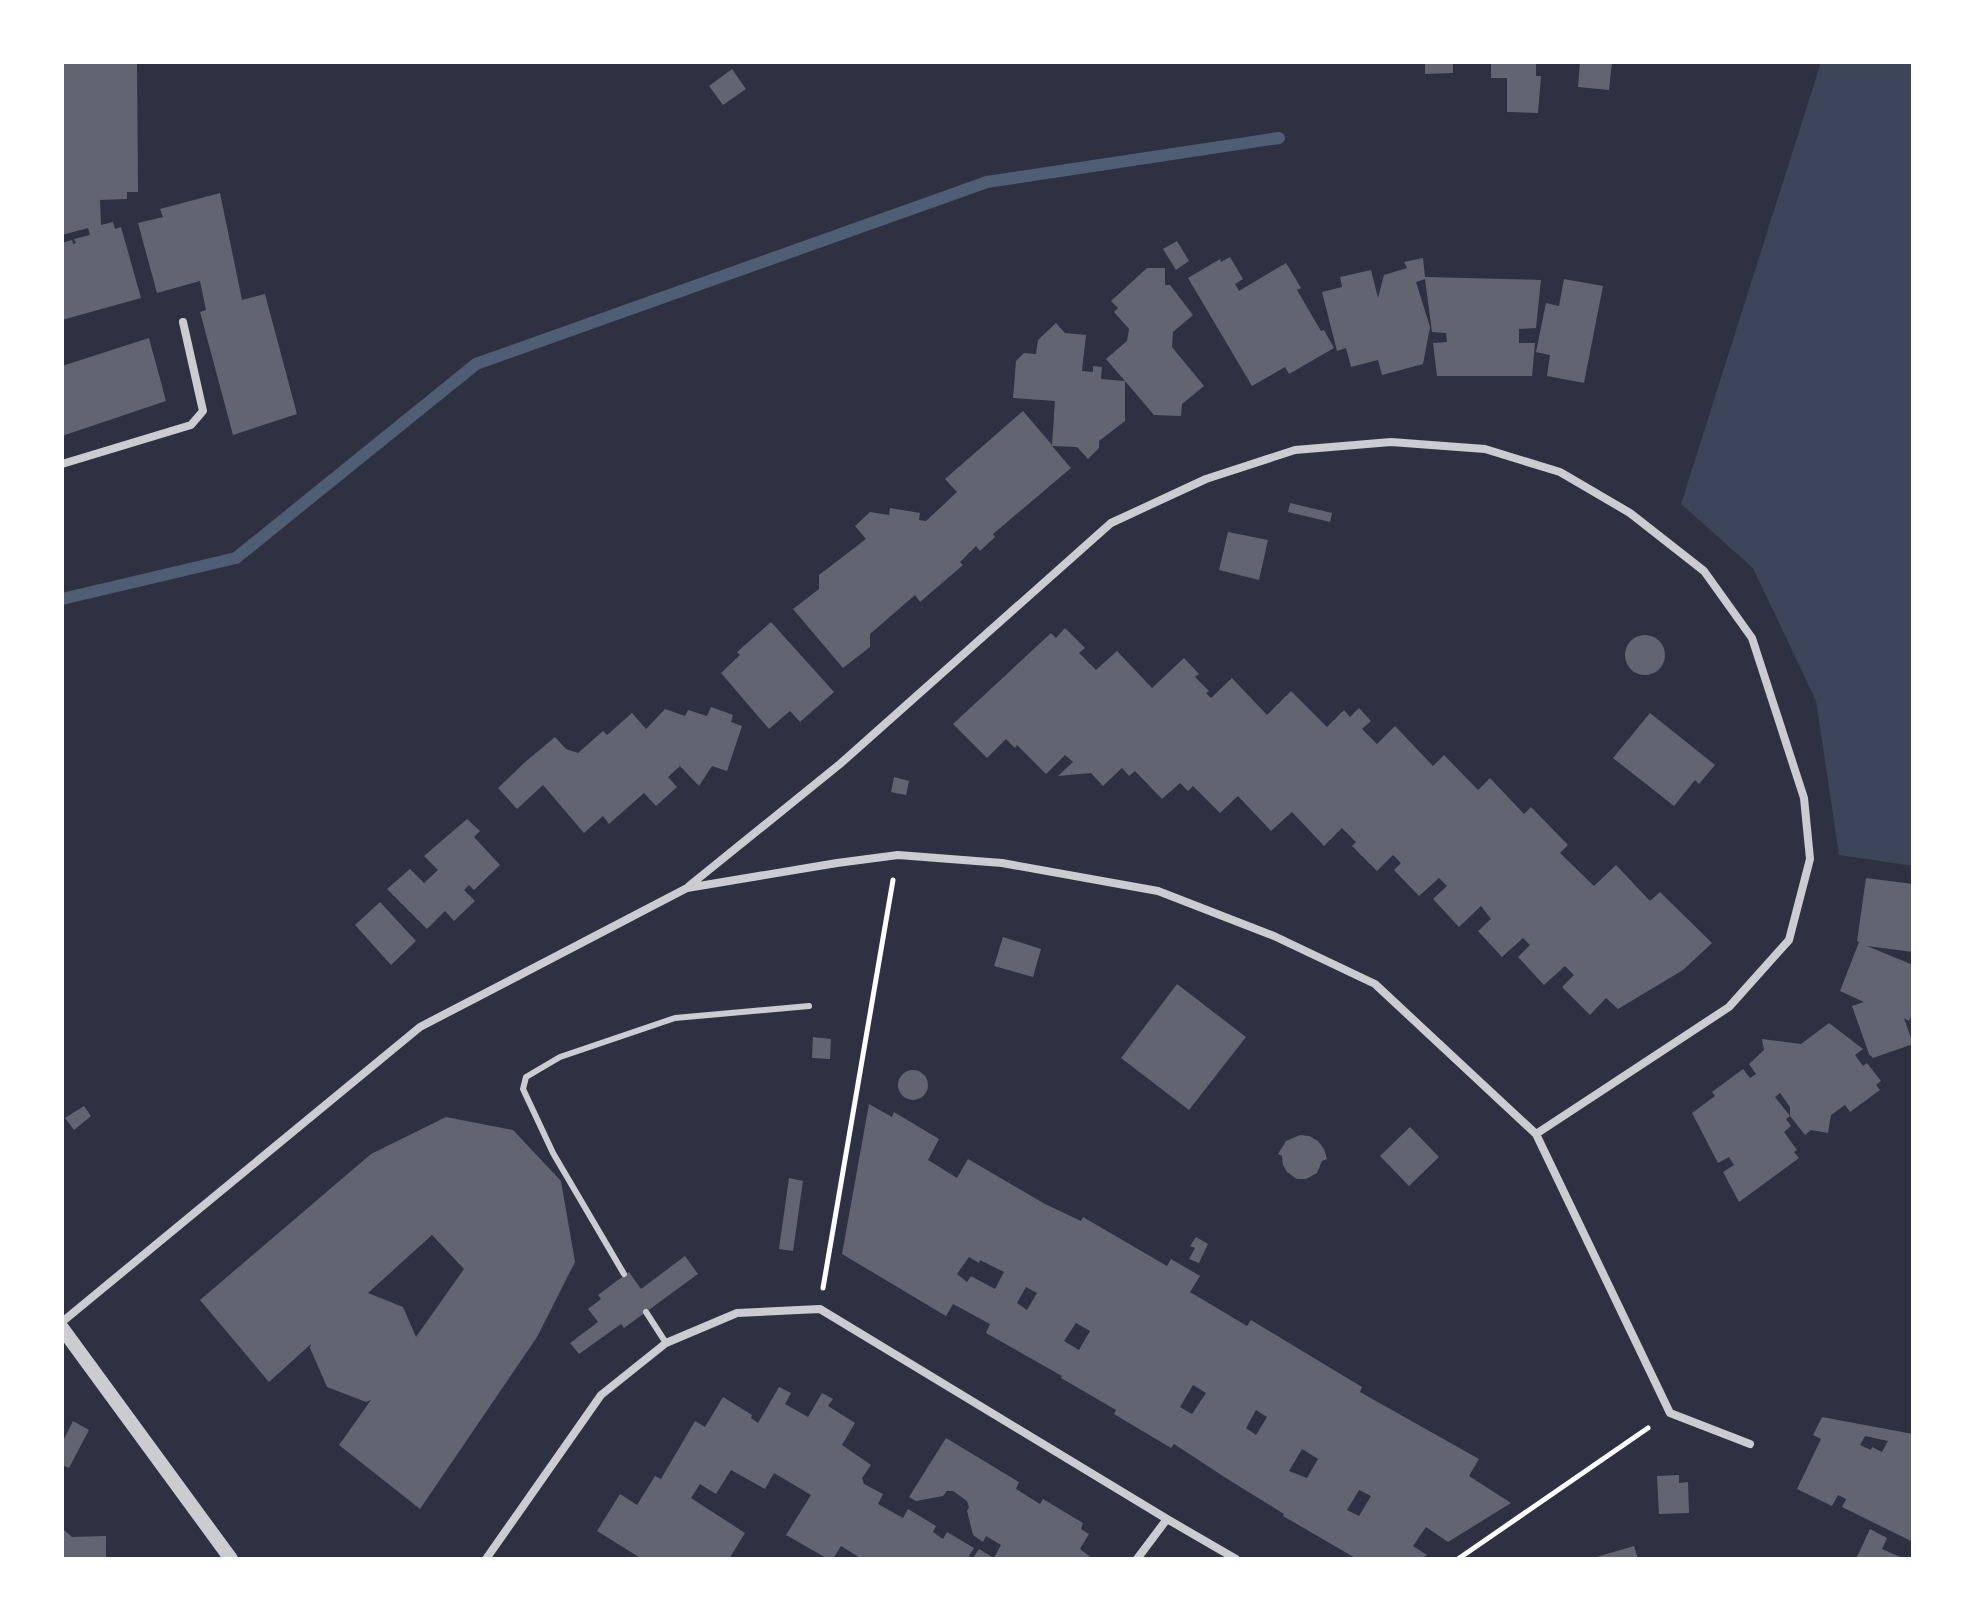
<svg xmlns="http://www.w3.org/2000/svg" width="1975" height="1621" font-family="Raleway,sans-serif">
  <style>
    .green { fill: #3c4559 }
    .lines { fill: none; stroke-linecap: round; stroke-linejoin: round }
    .stream { stroke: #4f5d75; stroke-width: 12 }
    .building { fill: #626471; fill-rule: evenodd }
    .path { stroke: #fff; stroke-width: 5 }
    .service { stroke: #caccd0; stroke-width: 6 }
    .minor { stroke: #caccd0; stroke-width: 8 }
    .tertiary { stroke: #caccd0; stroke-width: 14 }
  </style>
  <rect width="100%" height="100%" fill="#2d3142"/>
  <!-- green -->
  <path class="green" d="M1821,62h92v804l-74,-11 -23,-154 -63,-133 -72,-64z"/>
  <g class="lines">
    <!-- stream -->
    <path class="stream" d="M62,599l174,-41 240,-194 511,-182 292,-44"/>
  </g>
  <!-- building -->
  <path class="building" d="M62,62h75l1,130h-11v7l-27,1 1,25 12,-3 2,7 6,-2 20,71 -79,22v-77l10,-3 1,4 3,-1 -2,-4 16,-4 -2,-7 -26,7z
    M1425,62h28v11l-28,1z
    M1491,62h45v14h5l-3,37 -31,-1v-34h-16z
    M1580,62h32l-3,28 -31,-3z
    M732,69l14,20 -23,16 -14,-19z
    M220,193l22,107 23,-6 32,120 -64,21 -33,-123 6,-2 -6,-29 -43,12 -19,-70 25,-6 -3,-8z
    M1177,241l12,20 -13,9 -13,-21z
    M1230,257l13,22 -8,5 4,7 47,-28 15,25 -4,2 24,41 3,-1 10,18 -45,26 -4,-7 -33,19 -64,-108 32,-19 1,3z
    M1423,258l2,19 116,3 -5,48 -17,1v14h16l-3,33h-95l-4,-33 14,-1 -1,-9 -14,-1 -7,-53 -9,3 14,45 -7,37 -41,11 -4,-15 -27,7 -5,-19 -9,3 -15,-59 20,-5 -2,-10 31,-7 7,28 6,-23 23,-7 -3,-6z
    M1147,268h18v17h5l23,30 -20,17 -1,15 32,39 -22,18 -1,12 -27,-1 -29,-34v40l-26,20v7l-11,11 -11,-12 -25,-1 19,22 -78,66 2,3 -15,14 -4,-5 -16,16 3,3 -43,37 -5,-7 -45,39v13l-27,21 -50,-59 26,-20v-14l47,-36 -11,-13 15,-14 19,3 1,-7 30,5 -1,7 7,1 31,-29 -12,-13 78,-68 29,34 3,-44 -42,-3 3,-37 8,-8 12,1 2,-14 18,-17 9,10 21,2 -4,36 11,1v-6l9,1 -1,12 24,2 -19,-22 21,-18 2,-12 -15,-17 4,-4 -7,-7z
    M1564,279l39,7 -19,97 -37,-7 3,-21 -14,-3 10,-49 13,3z
    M149,338l17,63 -104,35v-70z
    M1290,503l42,10 -2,9 -42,-10z
    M1228,532l40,8 -9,40 -40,-10z
    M771,622l63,70 -34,30 -10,-11 -21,18 -48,-56 19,-18 -3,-3z
    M1065,628l20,20 -6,5 17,17 21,-19 35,37 32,-30 15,16 -4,3 14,14 -3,2 5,5 21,-20 35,37 24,-24 36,36 17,-17 6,7 9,-9 12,13 -9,8 15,15 18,-18 38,40 11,-11 34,35 12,-12 34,36 7,-7 37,38 -8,8 34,33 22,-21 34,36 10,-9 52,51 -29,27 -65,39 -12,-11 -16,17 -28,-28 12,-12 -9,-9 -21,19 -26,-28 12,-12 -7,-7 -21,19 -24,-26 13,-12 -10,-13 -22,21 -26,-28 14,-13 -8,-8 -20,18 -25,-26 7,-7 -8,-8 -16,16 -25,-25 4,-4 -14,-14 -18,18 -32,-34 -21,19 -33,-35 -18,17 -27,-27 -5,5 -8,-8 -18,16 -27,-28 -6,5 -7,-8 -19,18 -12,-13 -33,3 15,-14 -8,-7 -19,19 -29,-29 -2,3 -9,-9 -19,19 -34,-34 98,-91 5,5z
    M1625 655a20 20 0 1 1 40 0a20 20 0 1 1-40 0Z
    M711,707l22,8 -2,7 11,4 -15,45 -15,-5 -13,20 -19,-20 -12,11 9,10 -21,19 -12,-13 -35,31 -6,-8 -19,17 -41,-48 -26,24 -19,-21 26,-25 31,-26 11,12 12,4 25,-22 4,4 25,-22 14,16 19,-20 20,7 3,-6 19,6z
    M1650,713l65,52 -16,19 -4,-4 -21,26 -61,-48z
    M894,777l15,4 -3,14 -15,-3z
    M467,819l13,12 -6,6 26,28 -26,25 -5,-5 -5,5 11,11 -21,20 -9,-10 -18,18 -40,-40 23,-20 14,14 14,-13 -14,-14z
    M1866,878l47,6v68l-46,-6 46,19v45l-4,11 -5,-3 9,26 -40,14 -4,-4 -17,-48 12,-4 -24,-11 19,-49 -2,-1z
    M380,902l36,39 -25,24 -36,-40z
    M1003,937l38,12 -8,28 -39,-11z
    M1177,984l69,53 -57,73 -68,-52z
    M1829,1023l34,26 -8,6 8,11 4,-3 14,18 -5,4 4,5 -30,22 -5,-7 -14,10 -3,18 -17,-3 -6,5 -15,-19v-9l-10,-14 -5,4 15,19 -4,3 5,7 -7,6 13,18 -3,2 5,6 -60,44 -16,-30 11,-7 -5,-8 -11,6 -26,-50 23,-17 -3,-4 31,-23 7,9 6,-4 -7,-10 15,-14 -2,-11 39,5z
    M813,1037l18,2 -1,20 -18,-1z
    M898 1085a15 15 0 1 1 30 0a15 15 0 1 1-30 0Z
    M869,1104l23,13 2,-5 45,27 -11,21 29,18 11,-19 77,45 36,17 2,-4 84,49 4,-7 29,17 -10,16 57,34 4,-6 111,67 -2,5 119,67 -10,17 42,27 -63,39 -22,-15 -13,19 14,9 -6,4h-64l-74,-43 1,-2 -55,-34 -55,-36 -3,4 -57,-34 2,-4 -55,-32 1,-2 -76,-43 4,-9 -37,-20 -7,12 -104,-62zM969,1257l10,6 1,-3 24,12 -9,17 -24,-13 -4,6 -10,-8zM1026,1287l11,6 -10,17 -10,-7zM1076,1323l14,8 -11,19 -15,-9zM1193,1385l13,8 -14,21 -12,-7zM1256,1410l11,7 -11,18 -10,-7zM1302,1449l16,10 -11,19 -18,-7zM1359,1490l12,6 -12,20 -12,-6z
    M84,1106l7,10 -17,14 -9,-12z
    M446,1117l67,13 48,51 14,81 -38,75 -117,172 -81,-64 32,-45 -5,2 -39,-15 -17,-39 1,-4 -42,38 -69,-82 171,-146zM432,1235l32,34 -48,68 -13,-30 -35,-14z
    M1410,1127l29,30 -30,29 -29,-30z
    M1300,1135l9,1 9,5 6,8 3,10 -5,2 -5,12 -11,6h-9l-10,-7 -4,-7 -1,-9 -4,-2 8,-13z
    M789,1178l14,3 -10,70 -14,-2z
    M1196,1237l12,7 -9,19 -10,-4 6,-11 -5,-2z
    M685,1256l13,18 -74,54 -3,-4 -42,30 -9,-11 28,-21 -10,-13 13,-10 -3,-4 31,-23 12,17z
    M779,1387l12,6 -6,11 23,13 14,-24 11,6 -5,7 27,17 -13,22 29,20 -9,13 2,6 19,10 -5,10 25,14 5,-9 28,17 -3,6 10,7 4,-7 27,16 -5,8 4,2 6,-9 15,9 7,-13 -15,-9 -3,6 -10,-7 -6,-24 2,-4 -2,-6 -14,-10h-6l-4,5 -27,5 -7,-4 37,-59 73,44 -3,7 24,15 3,-5 40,24 -2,6 8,5 -9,15 13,10h-231l-21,-13 -8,13h-5l-42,-24 25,-40 -37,-22 -9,16 -34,-19 -15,24 -16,-10 -9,14 54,35 -16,26h-87l-45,-28 23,-37 17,11 18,-29 6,3 34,-58 10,6 18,-30 29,18 -1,3 7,5z
    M1822,1417l91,17v108l-71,-35 4,-8 -8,-4 -6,11 -35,-17 24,-50 -8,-4zM1865,1436l23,5 -6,11 -10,-5 -1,3 -11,-5z
    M73,1421l16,9 -20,38 -7,-3v-22z
    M1679,1475v8l9,-1 1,31 -30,1 -2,-38z
    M1870,1529l17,9 -5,11 23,10h-49z
    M64,1530l8,7 34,-1v23h-44v-27z
    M1634,1546l4,13h-45v-1z"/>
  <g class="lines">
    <!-- path -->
    <path class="path" d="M823,1288l70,-408
      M1458,1559l190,-131"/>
    <!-- service -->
    <path class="service" d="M624,1274l-71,-121 -30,-64 3,-12 34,-20 115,-39 134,-12
      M646,1312l20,31"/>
    <!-- minor -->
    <path class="minor" d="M62,464l129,-39 12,-14 -20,-89
      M689,886l151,-122 271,-241 95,-44 89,-29 96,-8 94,7 75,23 70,41 74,58 48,67 52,160 6,61 -21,81 -60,67 -193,127
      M62,1322l358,-295 267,-139 150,-25 61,-8 104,8 156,28 116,45 101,48 161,150 134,279 80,31
      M486,1559l115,-164 65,-52 71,-30 83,-4 347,210 69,40
      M1137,1559l30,-40"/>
    <!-- tertiary -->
    <path class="tertiary" d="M62,1328l169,231"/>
  </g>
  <!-- border -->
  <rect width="1975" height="1621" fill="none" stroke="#ffffff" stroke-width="128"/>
</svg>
